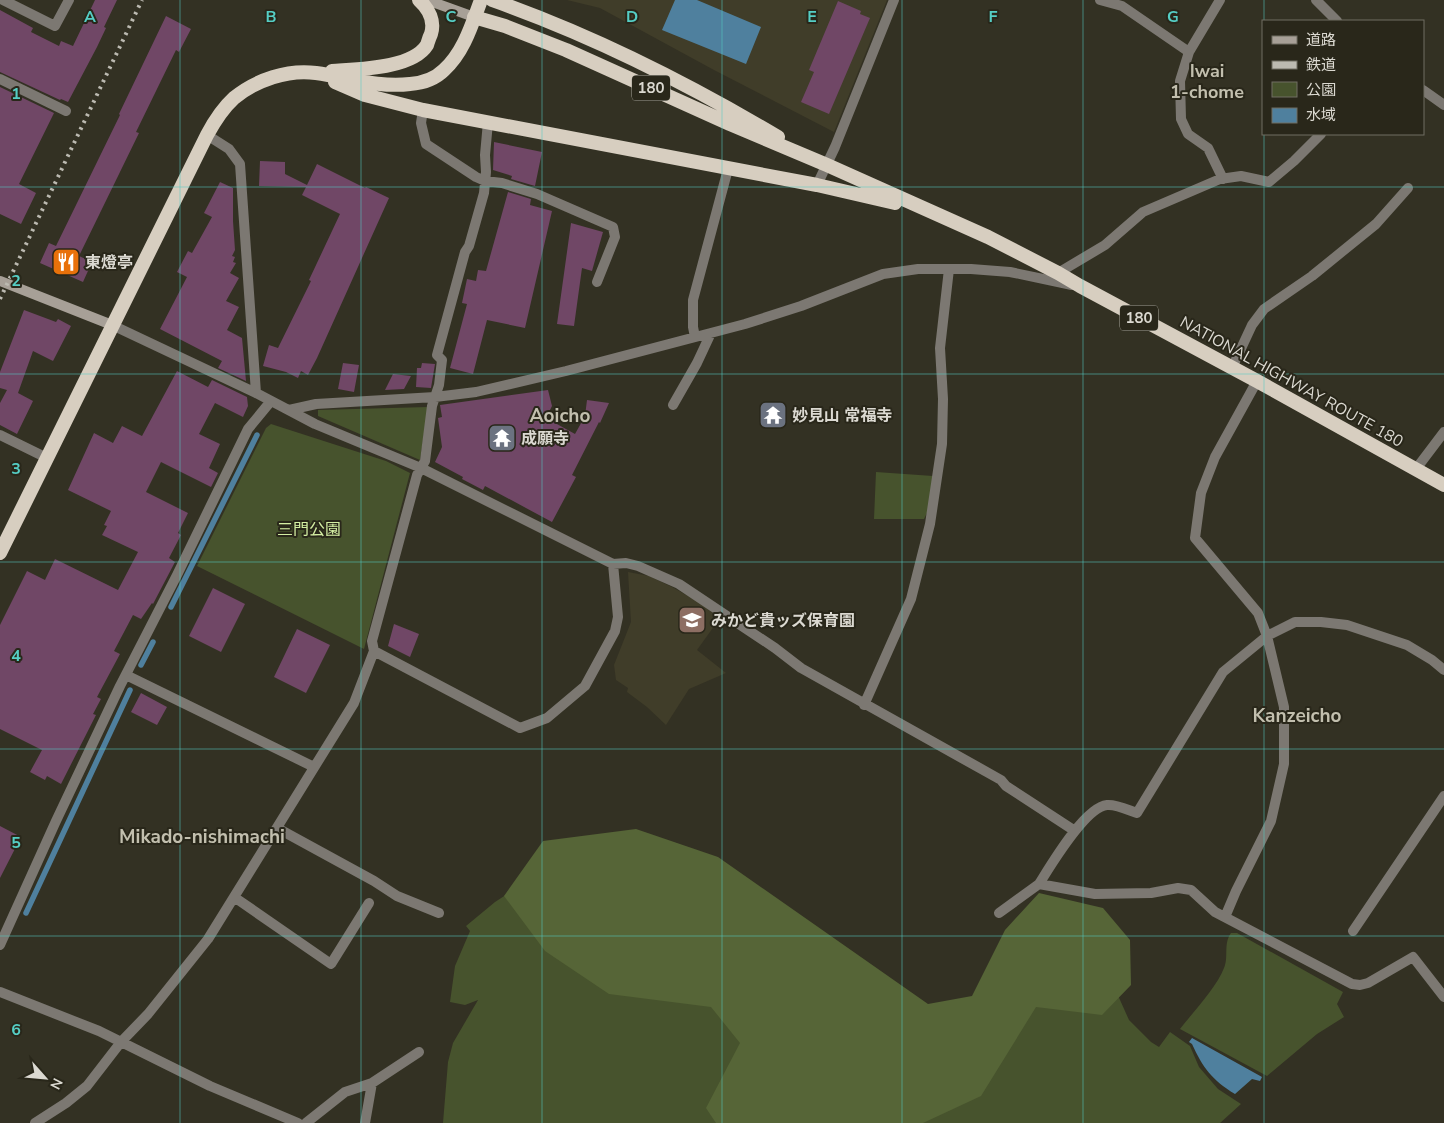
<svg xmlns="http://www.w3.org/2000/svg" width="1444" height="1123" font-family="'Nunito Sans','Noto Sans JP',sans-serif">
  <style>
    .built { fill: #403d29 }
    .green { fill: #47532d }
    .forest { fill: #566537 }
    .water { fill: #4f809e }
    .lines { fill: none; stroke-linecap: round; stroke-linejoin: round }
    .stream { stroke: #4f809e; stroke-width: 5.5 }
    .building { fill: #704766 }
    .minor { stroke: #7c7872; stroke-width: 10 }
    .secondary { stroke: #a7a097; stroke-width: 10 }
    .trunk { stroke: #d7cec0; stroke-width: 14 }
    .rail { stroke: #bcbab1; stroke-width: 4; stroke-dasharray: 2.5 5; stroke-linecap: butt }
    .grid { fill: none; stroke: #55cec5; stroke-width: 1; stroke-opacity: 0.55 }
    .labels { text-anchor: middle; stroke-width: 4; stroke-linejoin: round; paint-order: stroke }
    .shield { fill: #29271a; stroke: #a6a49a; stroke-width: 1 }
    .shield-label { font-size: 15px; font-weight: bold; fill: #dbd9d1 }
    .poi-label { font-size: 16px; font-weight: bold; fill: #dbd9d1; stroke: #29271a; text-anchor: start }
    .street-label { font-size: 16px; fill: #dbd9d1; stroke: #29271a }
    .park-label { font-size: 16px; fill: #d4eea3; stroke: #29271a }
    .neighbourhood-label { font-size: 18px; font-weight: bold; fill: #c2bfae; stroke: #29271a }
    .quarter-label { font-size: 19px; font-weight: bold; fill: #c2bfae; stroke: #29271a }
    .grid-label { font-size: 16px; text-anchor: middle; font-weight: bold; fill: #55cec5; stroke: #29271a; stroke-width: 4; stroke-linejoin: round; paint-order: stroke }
  </style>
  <rect width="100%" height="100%" fill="#333123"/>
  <!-- built -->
  <path class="built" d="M567,0h320l-53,132 -120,-62 -114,-62z
    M628,572l21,4 23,11 25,14 23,17 -23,32 29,23 -37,16 -23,36 -19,-18 -20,-15 1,-4 -12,-8 -2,-15 17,-43z"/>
  <!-- green -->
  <path class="green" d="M428,407l-8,53 -102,-44v-6z
    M271,424l115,37 24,12 -46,176 -167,-83 69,-138z
    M876,472l57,4 -5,35 -4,8h-50z
    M523,884l153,82 227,157h-460l5,-61 5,-19 25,-43 -13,5 -15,-3 5,-36 15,-35 -4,-5 29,-24z
    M1231,933h6l106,59 -6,12 7,13 -27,17 -50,42 -87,-47c13,-17 37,-42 44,-61 5,-11 -1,-24 7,-35z
    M1116,991l13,29 22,22 8,5 11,-15 20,14 9,21 19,22 23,15 -21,19h-313l126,-129z"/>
  <!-- forest -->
  <path class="forest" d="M636,829l82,28 210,147 44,-8 33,-66 34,-37 64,15 27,32 1,45 -29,30 -66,-8 -55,89 -58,27h-207l-10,-15 34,-65 -29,-36 -102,-13 -64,-43 -41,-55 39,-55z"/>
  <!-- water -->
  <path class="water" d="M675,0h22l64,27 -15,37 -84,-34z
    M1192,1038l70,39 -2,4 -8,-2 -17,15c-23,-14 -32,-26 -43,-50l-3,-2z"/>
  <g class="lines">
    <!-- stream -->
    <path class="stream" d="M171,607l86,-172
      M141,665l12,-23
      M26,913l104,-223"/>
  </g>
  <!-- building -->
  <path class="building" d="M95,0h22l-13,27 2,1 -9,19 -29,55 -7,-3 -1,1 -60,-28v-62l33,18 -2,4 28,14 2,-5 12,5z
    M838,1l23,10 -1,3 10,4 -41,96 -28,-12 13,-30 -5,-2z
    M166,16l25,13 -12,23 -3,-2 -40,82 3,1 -60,123 13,6 -9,20 -43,-19 9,-20 7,3 64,-131 -1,-1z
    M0,87l54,26 -35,71 17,9 -15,31 -21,-10z
    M494,142l48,10 -7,34 -24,-7 1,-3 -19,-6z
    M260,161l25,1v12l22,11 10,-21 48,24 1,-1 23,11 -72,160 -9,17 -7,-4 -3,7 -12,-6 -23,-6 6,-21 9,3 33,-67 -2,-1 31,-66 -38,-19 4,-8 -47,-1z
    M220,182l13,6v33l2,29 -3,6 3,1 -2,5 3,1 -6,10 9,5 -13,23 13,6 -12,23 15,8 4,43 -28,-13 4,-7 -62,-32 27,-52 -10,-5 11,-21 4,2 20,-36 -8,-4z
    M508,192l23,7 -1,6 22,6 -27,117 -38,-8 -14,54 -23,-6 17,-64 -5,-1 5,-24 9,2 2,-11 8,1z
    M571,223l32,9 -11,39 -10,-3 -8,58 -17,-2z
    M24,310l32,12 2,-3 13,7 -18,35 -20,-10 -15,42 15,8 -16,33 -17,-9v-22l7,-13 -7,-2v-16z
    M343,363l16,2 -5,27 -16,-3z
    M422,363l13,1 -4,24 -15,-1 1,-19h4z
    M177,371l31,16 4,-7 35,17 1,9 -5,11 -28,-14 -16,31 21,10 -11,24 9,5 -7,14 -50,-25 -15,30 42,21 -10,20 3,2 -12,23 6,4 -22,42 -1,-1 -11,16 -8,-4 -19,36 6,3 -23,43 4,2 -8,15 3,1 -35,69 -14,-8 -2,4 -15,-8 12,-22 -42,-21v-104l27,-54 18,9 10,-21 63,31 20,-38 -36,-17 5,-9 -3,-1 7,-14 -43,-21 26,-57 19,10 9,-17 20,10z
    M393,374l18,2 -7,13 -19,1z
    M548,390l4,16 -6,12 29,16 10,-18 2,-16 22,3 -9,20 -1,-1 -27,53 4,2 -24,45 -67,-36 -2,4 -21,-11 1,-2 -28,-15 7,-15 -4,-29 4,-1 -2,-12z
    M213,588l32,16 -24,48 -32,-16z
    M394,624l25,10 -9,23 -22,-11z
    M297,629l33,16 -24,48 -32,-16z
    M141,693l26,14 -10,18 -26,-13z
    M0,826l21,11 -21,41z"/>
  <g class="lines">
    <!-- minor -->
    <path class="minor" d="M3,0l52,26 14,-26
      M1100,0l22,6 67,46
      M1220,0l-31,52 -9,29 1,38 7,15 20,14 15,31
      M1316,0l21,21
      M0,79l66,32
      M1423,90l21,15
      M423,110l-2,13 5,21 50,33 9,4 17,2 35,11 76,33 2,10 -18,45
      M207,135l22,14 11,15 16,229
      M817,185l18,-38 59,-147
      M1058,273l47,-28 38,-33 77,-33 21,-3 28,6 25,-21 27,-27
      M112,325l144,68 59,31 106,44 192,96 13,-1 12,3 41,18 96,64 26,20 200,112 5,6 69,45
      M695,337l-2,-10v-27l35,-131
      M1232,368l20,-43 12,-16 48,-33 64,-52 32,-36
      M673,405l24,-42 14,-30
      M289,410l27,-6 119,-7 41,-5 90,-21 179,-47 56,-18 82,-32 35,-5h53l39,3 62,13
      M0,435l47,23
      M1416,469l28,-37
      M374,651l146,77 27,-10 38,-32 30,-55 3,-14 -5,-53
      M126,675l188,92
      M864,705l47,-106 19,-75 12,-80 1,-45 -3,-51 9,-79
      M277,828l97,53 23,15 42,17
      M1039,884c12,-19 46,-77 68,-79 9,-1 21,5 30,8l86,-141 44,-36 28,-14h26l26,3 60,20 25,15 12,10
      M234,897l97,67 38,-61
      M999,913l40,-29 56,10 56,-1 27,-5 13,2 24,22 137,72 8,1 8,-2 45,-26 31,40
      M1225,917l11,-26 35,-70 13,-57v-57l-17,-71 -9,-23 -63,-75 6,-45 14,-36 42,-76
      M1353,931l91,-135
      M0,945l56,-124 64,-135 57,-111 71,-146 23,-28
      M0,992l99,39 111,55 88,37
      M35,1123l31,-20 21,-17 34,-44 27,-28 60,-75 146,-236 20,-52 -2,-10 45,-166 8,-14 7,-55 7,-21 3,-25 -5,-5 28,-103 4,-6 15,-53 2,-21 -1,-17 3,-33
      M306,1123l39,-31 27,-9 47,-31
      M365,1123l7,-40"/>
    <!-- secondary -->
    <path class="secondary" d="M427,0l47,17
      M0,281l112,44"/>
    <!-- trunk -->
    <path class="trunk" d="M492,0c100,35 195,83 286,137
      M474,17l31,9 61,24 164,74 97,41 161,72 70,36 22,13 177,95 187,104
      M332,71c25,-2 80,-2 95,-26 1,-3 2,-7 4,-11 4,-13 -2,-25 -12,-34
      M335,82l30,13 58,15 394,75 78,18
      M0,553l207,-418c7,-13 16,-27 27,-37 22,-18 54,-29 82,-25 31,4 62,15 94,11 13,-1 25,-5 34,-14 20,-18 28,-46 37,-70"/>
    <!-- rail -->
    <path class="rail" d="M0,299l142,-299"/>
  </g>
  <!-- grid -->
  <path class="grid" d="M180,0v1123M361,0v1123M542,0v1123M722,0v1123M902,0v1123M1083,0v1123M1264,0v21M1264,134v989M0,187h1444M0,374h1444M0,562h1444M0,749h1444M0,936h1444"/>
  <!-- icons -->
  <defs>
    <symbol id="restaurant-square" viewBox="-11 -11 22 22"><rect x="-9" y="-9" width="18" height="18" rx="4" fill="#e8710a" stroke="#29271a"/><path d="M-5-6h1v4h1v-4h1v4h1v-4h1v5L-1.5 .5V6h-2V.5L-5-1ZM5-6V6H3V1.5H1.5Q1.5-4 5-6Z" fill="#fff"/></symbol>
    <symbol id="temple-square" viewBox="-11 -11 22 22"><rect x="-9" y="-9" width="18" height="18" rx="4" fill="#6b7280" stroke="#29271a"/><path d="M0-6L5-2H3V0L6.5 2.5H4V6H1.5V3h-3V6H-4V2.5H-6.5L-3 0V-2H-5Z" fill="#fff"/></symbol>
    <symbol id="school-square" viewBox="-11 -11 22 22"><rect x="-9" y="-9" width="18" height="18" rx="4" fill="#8d6e63" stroke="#29271a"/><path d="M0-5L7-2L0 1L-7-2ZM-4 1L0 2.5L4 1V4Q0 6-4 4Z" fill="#fff"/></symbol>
  </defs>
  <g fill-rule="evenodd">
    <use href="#restaurant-square" x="50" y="246" width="32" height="32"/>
    <use href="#temple-square" x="757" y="399" width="32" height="32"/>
    <use href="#temple-square" x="486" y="422" width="32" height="32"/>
    <use href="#school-square" x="676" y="604" width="32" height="32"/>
  </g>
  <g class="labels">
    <!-- shield labels -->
    <g class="shield">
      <rect x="632" y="75.5" width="38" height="25" rx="4"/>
      <rect x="1120" y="305.5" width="38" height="25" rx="4"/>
    </g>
    <g class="shield-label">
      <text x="651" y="93">180</text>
      <text x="1139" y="323">180</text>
    </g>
    <!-- poi labels -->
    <g class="poi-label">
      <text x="85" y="268">東燈亭</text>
      <text x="792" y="421">妙見山 常福寺</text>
      <text x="521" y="444">成願寺</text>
      <text x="711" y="626">みかど貴ッズ保育園</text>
    </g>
    <!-- street labels -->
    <g class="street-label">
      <text transform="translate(1292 381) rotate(29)" y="6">NATIONAL HIGHWAY ROUTE 180</text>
    </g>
    <!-- park labels -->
    <g class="park-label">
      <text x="309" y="535">三門公園</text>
    </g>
    <!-- neighbourhood labels -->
    <g class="neighbourhood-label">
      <text x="1207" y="77">Iwai<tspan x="1207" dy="21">1-chome</tspan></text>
    </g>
    <!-- quarter labels -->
    <g class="quarter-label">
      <text x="560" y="422">Aoicho</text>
      <text x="1297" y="722">Kanzeicho</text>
      <text x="202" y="843">Mikado-nishimachi</text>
    </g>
  </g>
  <g class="grid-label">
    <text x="90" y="22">A</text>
    <text x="271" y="22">B</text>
    <text x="451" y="22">C</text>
    <text x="632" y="22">D</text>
    <text x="812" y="22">E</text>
    <text x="993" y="22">F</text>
    <text x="1173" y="22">G</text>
    <text x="16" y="99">1</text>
    <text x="16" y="286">2</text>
    <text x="16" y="474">3</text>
    <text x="16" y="661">4</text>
    <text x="16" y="848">5</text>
    <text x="16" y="1035">6</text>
  </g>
  <!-- legend -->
  <rect x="1262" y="20" width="162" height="115" fill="#29271a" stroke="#706e63"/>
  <rect x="1272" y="36" width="25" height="8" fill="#a7a097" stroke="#706e63"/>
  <text x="1306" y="45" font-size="15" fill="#dbd9d1">道路</text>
  <rect x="1272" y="61" width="25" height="8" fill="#bcbab1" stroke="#706e63"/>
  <text x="1306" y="70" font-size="15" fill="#dbd9d1">鉄道</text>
  <rect x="1272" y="82" width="25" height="15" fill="#47532d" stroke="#706e63"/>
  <text x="1306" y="95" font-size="15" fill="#dbd9d1">公園</text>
  <rect x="1272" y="108" width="25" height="15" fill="#4f809e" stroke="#706e63"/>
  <text x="1306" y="120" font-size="15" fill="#dbd9d1">水域</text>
  <!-- north arrow -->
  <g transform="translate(45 1078) rotate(117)" stroke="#29271a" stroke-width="4" paint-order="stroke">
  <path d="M0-4L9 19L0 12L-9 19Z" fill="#dbd9d1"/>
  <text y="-8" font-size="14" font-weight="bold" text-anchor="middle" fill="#dbd9d1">N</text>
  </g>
</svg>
